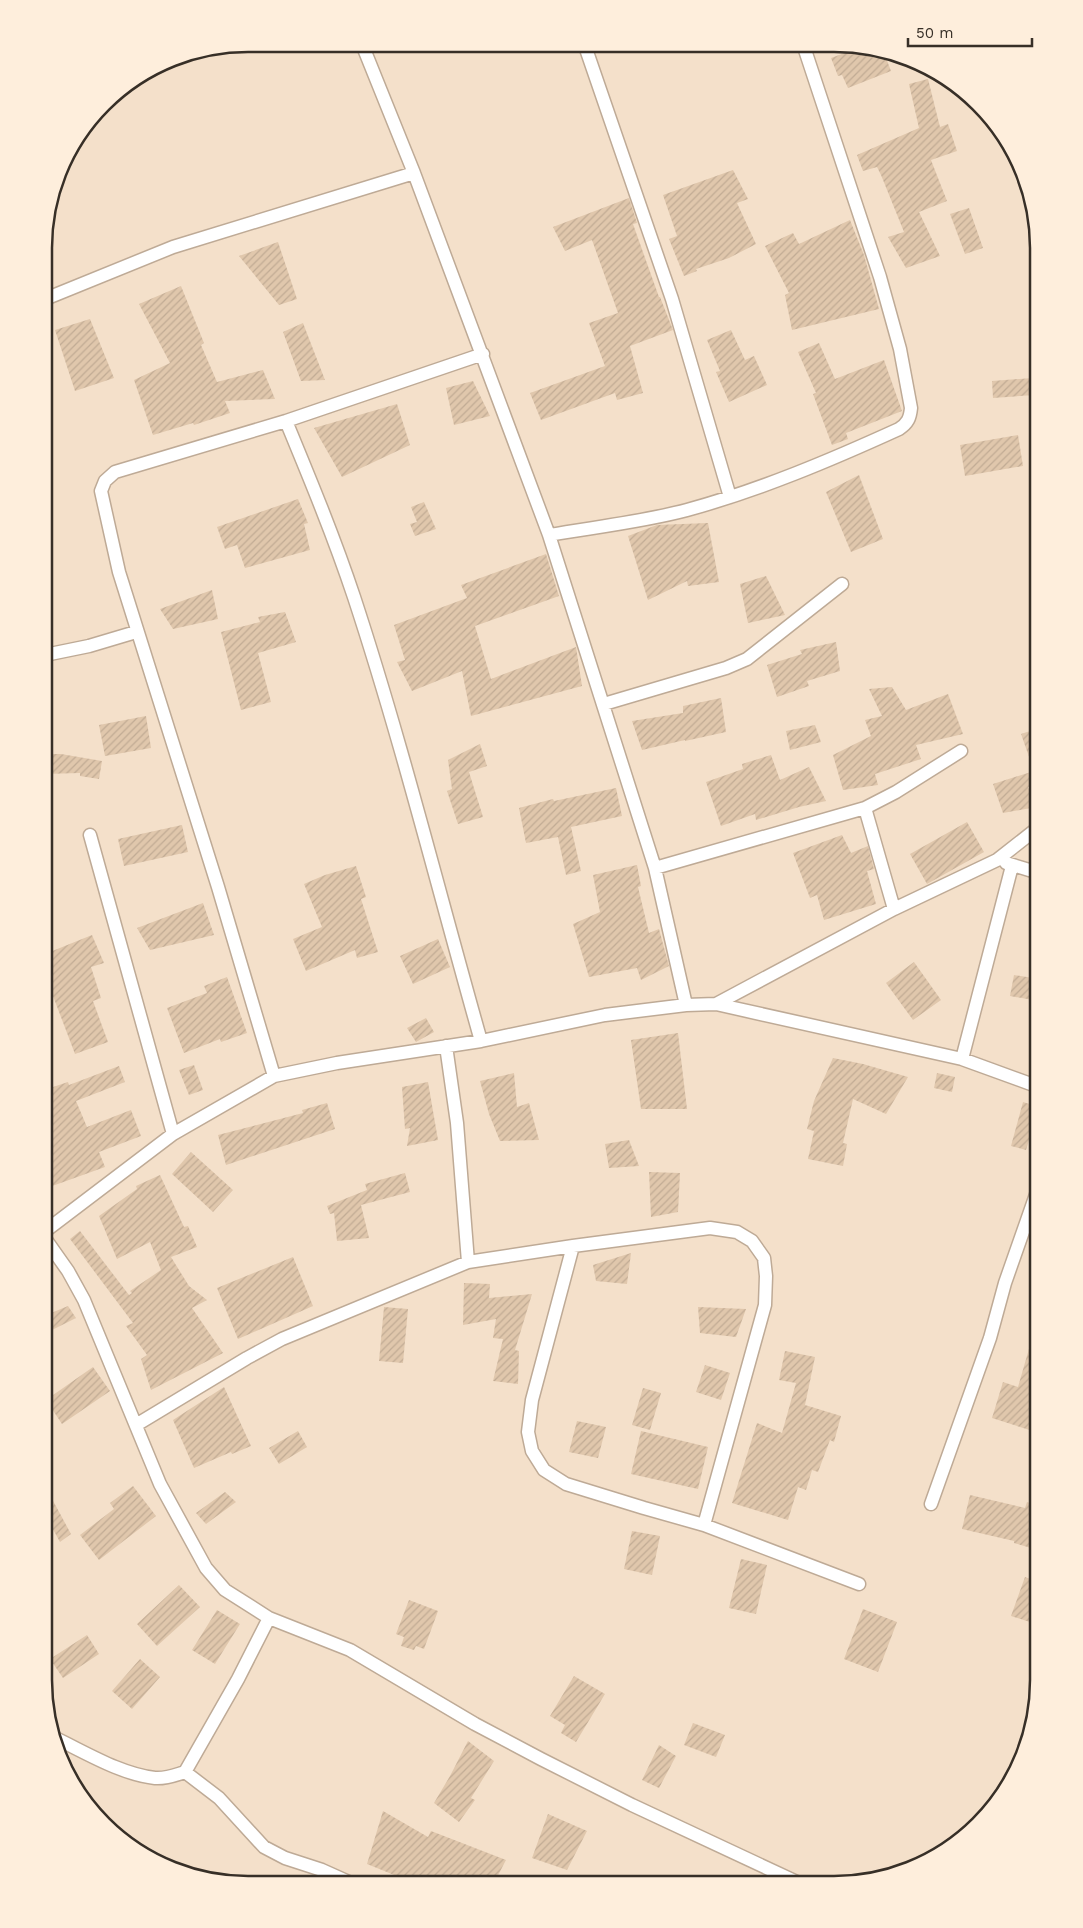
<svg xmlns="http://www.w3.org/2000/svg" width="1083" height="1928" font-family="'Work Sans',sans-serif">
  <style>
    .building { fill: url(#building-hatch) }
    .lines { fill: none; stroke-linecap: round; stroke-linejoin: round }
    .minor-casing { stroke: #beaa96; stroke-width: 15 }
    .minor { stroke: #fff; stroke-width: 12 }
    .rim { fill: none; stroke: #372f27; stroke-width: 2.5 }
  </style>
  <defs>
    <pattern id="building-hatch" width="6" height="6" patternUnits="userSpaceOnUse" patternTransform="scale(1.25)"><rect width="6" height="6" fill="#e0c7ac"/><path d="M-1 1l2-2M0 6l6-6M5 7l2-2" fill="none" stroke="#c1ab94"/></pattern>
  </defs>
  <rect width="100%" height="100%" fill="#f4e0ca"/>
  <!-- building -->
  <path class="building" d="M858,48h16l9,2 8,21 -43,17 -6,-13 -4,1 -7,-18z
    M928,79l12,48 8,-3 9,27 -26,9 16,41 -28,11 21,44 -34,12 -18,-31 16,-5 -23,-57 -4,-8 -14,4 -6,-16 62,-27 -10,-44z
    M733,170l15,29 -11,4 19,41 -27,14 -33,11 1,2 -13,5 -15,-37 8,-3 -14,-41z
    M629,198l8,25 -4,1 26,73h1l13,33 -43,16 13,47 -26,7 -2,-7 -74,27 -11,-27 75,-27 -16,-43 29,-10 -26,-73 -27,11 -12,-24z
    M969,208l14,40 -18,6 -15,-40z
    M850,220l14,35 15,54 -87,21 -7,-35 4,-2 -24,-47 28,-13 6,11z
    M278,242l19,57 -18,6 -40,-49z
    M181,286l23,57 -3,2 16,37 46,-12 12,29 -50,2 5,12 -36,12 -1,-2 -40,12 -19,-55 36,-17 -31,-59z
    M90,319l24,59 -39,13 -20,-61z
    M303,323l22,57 -24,1 -18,-49z
    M731,330l14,30 9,-4 13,29 -38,17 -13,-30 4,-1 -13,-31z
    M819,343l16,36 49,-19 18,51 -56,22 2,6 -16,6 -19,-51 3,-1 -18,-41z
    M1033,378l1,17 -41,3 -1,-17z
    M473,381l17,35 -36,9 -8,-37z
    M397,404l13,41 -68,32 -28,-49z
    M1018,435l5,31 -58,10 -5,-31z
    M859,475l24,64 -32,13 -25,-60z
    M298,499l10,24 -4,1 6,26 -65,18 -8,-23 -12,4 -8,-22z
    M424,502l12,27 -21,7 -5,-12 7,-2 -6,-15z
    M708,523l11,59 -31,4 -1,-5 -39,19 -20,-64 29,-11z
    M546,554l13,42 -84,30 16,53 85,-32 6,39 -111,30 -9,-45 -50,20 -15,-29 8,-2 -11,-35 73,-27 -6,-13z
    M766,576l19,39 -37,8 -8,-39z
    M212,590l6,29 -45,10 -13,-20z
    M285,612l11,30 -38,11 13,49 -30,8 -20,-78 39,-10 -2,-5z
    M836,642l4,29 -33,10 2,5 -32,11 -10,-32 35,-11 -2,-4z
    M892,687l14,23 42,-16 15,40 -47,11 5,14 -46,15 3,11 -35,5 -10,-35 38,-19 -6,-16 17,-4 -13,-27z
    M721,698l5,34 -41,9v-1l-43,10 -10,-29 51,-8v-7z
    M146,716l5,32 -46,8 -6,-31z
    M815,725l6,17 -31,8 -4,-19z
    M1039,728v56l-11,3 8,20 -33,6 -10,-29 41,-13 -13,-37z
    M480,744l7,22 -18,6 14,45 -25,7 -11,-33 5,-2 -4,-29z
    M45,754h16l41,7 -3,18 -19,-3v-3l-35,1z
    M771,755l9,25 29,-13 17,34 -27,6 -43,13 -1,-6 -34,12 -15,-44 37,-13 -1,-5z
    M616,788l6,28 -51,11 10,44 -15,4 -8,-38 -32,6 -7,-35 34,-9 1,2z
    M967,822l17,30 -57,32 -17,-30z
    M182,825l6,27 -64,14 -6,-27z
    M842,835l9,18 17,-7 6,23 -7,2 9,33 -52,16 -7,-25 -7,3 -17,-45z
    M637,865l4,21 -3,1 11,46 10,-4 10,37 -28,14 -4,-12 -48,9 -16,-53 27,-12 -7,-37z
    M356,866l10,31 -5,2 17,53 -21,6 -2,-8 -49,21 -13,-32 29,-12 -18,-43 21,-9z
    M203,903l11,32 -64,15 -13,-22z
    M92,935l12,28 -13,4 10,31 -8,3 15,41 -33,12 -30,-79v-21z
    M438,939l12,28 -37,17 -13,-28z
    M914,962l27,38 -28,20 -27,-37z
    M1014,975l25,4v22l-29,-5z
    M227,977l20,56 -26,9 -1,-3 -36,14 -17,-45 40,-15 -3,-7z
    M426,1018l8,14 -18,10 -9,-14z
    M678,1033l9,76h-46l-10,-69z
    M833,1058l30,6 45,13 -22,37 -33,-15 -10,44 4,1 -4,22 -35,-7 6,-28 -7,-2 7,-28z
    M194,1065l9,25 -14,5 -10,-25z
    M119,1066l6,16 -49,19 11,26 44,-17 10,26 -42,16 6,15 -61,22v-99l24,-8 1,3z
    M514,1073l3,34 12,-4 10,37 -39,1 -11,-27 -9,-33z
    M937,1073l18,4 -3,15 -18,-4z
    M428,1082l10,58 -31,6 3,-18 -5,1 -3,-42z
    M1023,1102l16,5 -13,43 -15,-4z
    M327,1103l8,26 -109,36 -8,-30 85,-22 -1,-3z
    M629,1140l10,26 -30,2 -4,-24z
    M191,1152l42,38 -20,22 -41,-38z
    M649,1172l31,1 -2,39 -27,5z
    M405,1173l5,19 -49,13 8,33 -32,3 -3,-28 -4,1 -3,-8 40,-16 -2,-6z
    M160,1175l24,52 4,-1 9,21 -26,10 18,29 18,14 -15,8 31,45 -72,37 -10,-31 6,-4 -21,-29 7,-3 -63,-84 10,-8 49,64 3,-2 -2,-2 31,-21 -11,-28 -33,17 -18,-43 38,-27 -1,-3z
    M631,1253l-4,31 -31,-3 -3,-16z
    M293,1257l20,49 -75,33 -21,-51z
    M464,1283l26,1 -1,14 43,-4 -17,56 4,1 -1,33 -25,-3 10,-42 -10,-1 3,-19 -33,6z
    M68,1306l8,12 -32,16v-18z
    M384,1307l24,2 -5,54 -24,-2z
    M698,1307l48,2 -10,28 -36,-4z
    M1035,1328l4,1v104l-47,-15 11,-36 15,5z
    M785,1351l30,6 -10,48 36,11 -7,26 -4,-2 -12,32 -6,-2 -6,20 -8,-3 -10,33 -56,-17 25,-80 25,10 14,-50 -17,-3z
    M705,1365l25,8 -9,27 -25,-8z
    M93,1367l17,24 -48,33 -16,-24z
    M224,1387l27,59 -19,8 -1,-2 -37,16 -21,-48z
    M643,1388l18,5 -11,37 -18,-5z
    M577,1421l29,6 -8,31 -29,-6z
    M298,1431l9,16 -28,17 -10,-16z
    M641,1431l67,16 -10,42 -67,-15z
    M44,1484l27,50 -11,8 -16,-29z
    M133,1486l23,30 -57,44 -19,-25 34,-26 -4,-6z
    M225,1492l11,10 -30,22 -10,-11z
    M970,1495l55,13 2,-6 12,4v28l-5,15 -20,-6v-2l-52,-12z
    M632,1531l28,5 -8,39 -28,-6z
    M741,1559l26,6 -11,49 -27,-6z
    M1025,1577l14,5v43l-28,-9z
    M179,1585l21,22 -43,39 -20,-22z
    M409,1600l29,11 -14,38 -8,-3 -2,4 -13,-4 3,-9 -8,-3z
    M863,1609l34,13 -19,50 -34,-13z
    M217,1610l23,14 -25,40 -23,-14z
    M87,1635l12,19 -36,24 -13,-19z
    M140,1659l20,18 -28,32 -20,-18z
    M574,1676l31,18 -29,48 -15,-9 4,-8 -15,-9z
    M693,1723l32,12 -9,22 -32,-12z
    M468,1741l26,20 -23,37 4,2 -16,22 -25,-19 16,-27z
    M659,1745l17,11 -17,32 -17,-8z
    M383,1811l45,26 3,-6 75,29 -12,23h-80l-47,-19z
    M548,1814l39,17 -20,39 -35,-12z"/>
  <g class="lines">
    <defs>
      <path id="minor" d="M362,44l52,129 135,362 106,333 31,137
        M585,46l87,253 58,198
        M45,299l128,-52 241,-74
        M286,421c24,58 48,116 68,176 48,146 85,296 127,444
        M549,535c46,-8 93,-13 138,-25 73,-20 144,-50 212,-81 9,-6 11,-11 12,-21l-11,-59 -20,-72 -76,-230
        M45,655l44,-9 47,-14
        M604,704l122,-36 21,-9 95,-75
        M865,808l29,101
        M90,835l83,299
        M1006,863l33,10
        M655,868l210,-60 31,-16 65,-41
        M716,1004l178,-95 103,-49 42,-33
        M446,1046l11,77 11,139 105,-16 137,-18 27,4 15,9 12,17 2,18 -1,29 -61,220
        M962,1059l50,-193
        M274,1076l-56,-189 -99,-315 -18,-81 4,-10 10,-9 171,-51 197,-67
        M44,1232l129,-98 101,-58 63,-13 144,-22 124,-26 81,-10 30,-1 246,55 77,28
        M44,1237l24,34 16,29 76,184 46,84 19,22 44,28 81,32 125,74 66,35 91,46 169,79
        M573,1246l-41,154 -4,32 4,19 12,19 22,14 78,24 60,17 155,59
        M136,1425l111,-67 35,-19 186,-77
        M931,1504l59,-166 15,-55 34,-97
        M53,1737c32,15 67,37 102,41 11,1 20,-3 30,-6l53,-93 31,-61
        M185,1772l34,26 45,49 21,11 37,12 29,13"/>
    </defs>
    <!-- minor casing -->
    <use href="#minor" class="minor-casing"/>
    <!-- minor -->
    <use href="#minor" class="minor"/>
  </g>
  <!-- crop -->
  <path d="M0 0H1083V1928H0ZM248 52H834A196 196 0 0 1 1030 248V1680A196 196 0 0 1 834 1876H248A196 196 0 0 1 52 1680V248A196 196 0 0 1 248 52Z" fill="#feeedc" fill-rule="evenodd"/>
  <path class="rim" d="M248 52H834A196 196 0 0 1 1030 248V1680A196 196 0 0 1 834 1876H248A196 196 0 0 1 52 1680V248A196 196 0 0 1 248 52Z"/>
  <!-- scale -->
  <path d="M908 38v8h124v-8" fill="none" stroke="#372f27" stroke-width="2.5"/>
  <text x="916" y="38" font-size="15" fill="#372f27" stroke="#feeedc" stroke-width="4" paint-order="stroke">50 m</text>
</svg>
